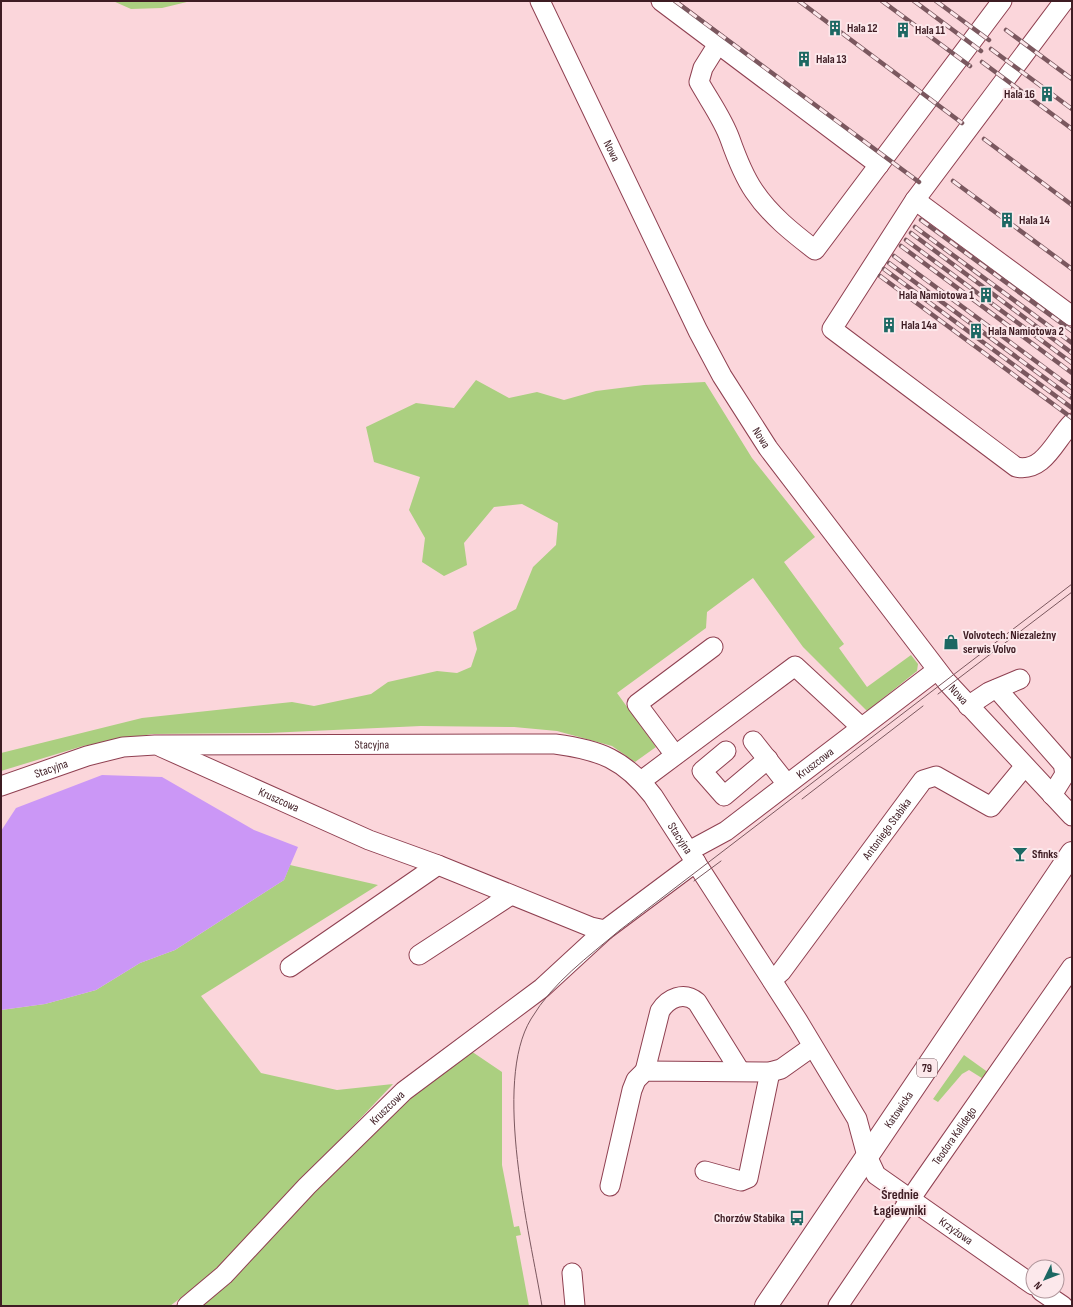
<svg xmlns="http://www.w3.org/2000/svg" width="1073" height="1307" font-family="'Sofia Sans Condensed',sans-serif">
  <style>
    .green { fill: #abcf80 }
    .water { fill: #cb97f6 }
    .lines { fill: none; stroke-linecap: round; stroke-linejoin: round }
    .minor-casing { stroke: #8f4051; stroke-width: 21 }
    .major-casing { stroke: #8f4051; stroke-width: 24 }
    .minor { stroke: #fff; stroke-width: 19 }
    .major { stroke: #fff; stroke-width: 22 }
    .tram { stroke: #7b585f; stroke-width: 1 }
    .rail-casing { stroke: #7b585f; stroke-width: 4.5 }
    .rail { stroke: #fce8eb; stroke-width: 3; stroke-dasharray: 9; stroke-linecap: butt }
    .labels { text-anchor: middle; stroke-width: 4; stroke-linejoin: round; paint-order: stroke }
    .shield { fill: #fce8eb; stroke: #77595f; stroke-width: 1 }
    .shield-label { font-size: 11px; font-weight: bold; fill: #3e1c23 }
    .poi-label { font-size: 12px; font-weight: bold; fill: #3e1c23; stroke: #fce8eb; text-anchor: start }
    .street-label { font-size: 12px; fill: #3e1c23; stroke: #fce8eb }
    .quarter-label { font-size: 14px; font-weight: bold; fill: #3e1c23; stroke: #fce8eb }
  </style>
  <rect width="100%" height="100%" fill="#fbd6db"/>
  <!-- green -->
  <path class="green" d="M113,1h78l-29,7 -31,1z
    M476,380l33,18 28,-6 27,8 32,-9 48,-6 61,-3 47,76 63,79 -31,25 60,82 -5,4 28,39 44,-32 7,9 -1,7 -50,40 -64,-64 -50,-69 -46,34 -1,16 -89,65 39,54 -21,15 -23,-16 -55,-15 -43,-4 -93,-1 -153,7 -116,1 -69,12 -82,25v-18l141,-35 150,-16 22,4 57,-12 17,-12 49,-11 20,2 14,-6 6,-18 -4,-17 43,-23 17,-42 23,-22 2,-22 -36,-19 -28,3 -30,36 3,22 -23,11 -22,-14 3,-24 -16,-28 11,-33 -46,-15 -8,-35 50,-24 38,5z
    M290,865l88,20 -177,111 60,77 76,17 56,-6 -177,187 -46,35h-169v-296l44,-6 51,-14 44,-27 35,-13 109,-70z
    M468,1049l34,23v93l12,62 5,-1 2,9 -5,1 13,70h-332l146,-153z
    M964,1055l25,18 -4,7 -16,-10 -7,4 -24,28 -5,-3z"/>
  <!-- water -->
  <path class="water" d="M102,775l60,2 92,53 44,17 -14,33 -109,70 -35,13 -44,27 -51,14 -44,6v-179l15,-23z"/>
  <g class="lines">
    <defs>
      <g id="minor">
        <path id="s1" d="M540,1l158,330 24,45 46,72 178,233 126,135"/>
        <path d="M661,1l218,164"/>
        <path d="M1064,1l-149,199 -83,129 184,138c28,6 39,-27 56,-44"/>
        <path d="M718,44l-15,24 -4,14c10,18 24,37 31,57 6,17 13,36 24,52 16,24 39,42 61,59l187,-249"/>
        <path d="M915,200l157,116"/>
        <path d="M997,689l66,75 2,10 -13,21"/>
        <path d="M968,706l21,-14 31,-13"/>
        <path d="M753,741l34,43"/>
        <path id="s2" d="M161,747l208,93 69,25 153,62 14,3 91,-68"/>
        <path d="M726,751l-24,20 22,25 44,-37"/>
        <path d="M675,755l-38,-51 76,-57"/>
        <path d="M641,781l154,-115 66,61"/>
        <path id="s3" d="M1,786l86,-30 36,-9 32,-2 400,-1c45,6 69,15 98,52l145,225 59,98 10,37 9,19 157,110"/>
        <path id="s4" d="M689,851l37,-20 211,-161"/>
        <path d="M419,955l92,-60"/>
        <path d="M290,967l148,-102"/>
        <path id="s5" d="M772,980l9,-8 142,-192 13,-4 55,31 33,-40"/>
        <path d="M645,1071l15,-60c8,-13 24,-20 37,-9l43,69"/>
        <path d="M705,1171l36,10 7,-3 22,-106"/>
        <path d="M610,1186l22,-96 4,-10 9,-9 125,1 11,-3 31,-22"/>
        <path d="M572,1273l3,33"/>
        <path d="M1041,1291l22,15"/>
        <path id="s6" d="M187,1306l37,-31 83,-89 97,-95 138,-103 63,-58"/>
        <path id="s7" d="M838,1306l82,-121 152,-218"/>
      </g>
      <g id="major">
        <path id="s8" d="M766,1306l306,-453"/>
      </g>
    </defs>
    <!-- minor casing -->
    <use href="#minor" class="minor-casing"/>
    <!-- major casing -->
    <use href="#major" class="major-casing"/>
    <!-- minor -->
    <use href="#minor" class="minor"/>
    <!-- major -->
    <use href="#major" class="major"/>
    <!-- tram -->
    <path class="tram" d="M938,694l134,-102
      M802,799l121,-93
      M694,881l27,-20
      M542,1306c-12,-72 -50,-223 -11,-287 22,-37 57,-62 89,-89l452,-346"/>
    <defs>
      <path id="rail" d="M675,1l244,181
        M799,1l163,122
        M882,1l88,65
        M914,1l67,50
        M936,1l53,39
        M1006,30l66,49
        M991,49l81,60
        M982,62l90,67
        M984,139l88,66
        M953,181l119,88
        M921,220l151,111
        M915,227l157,116
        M911,233l161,120
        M906,240l166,123
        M901,246l171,127
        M894,256l178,132
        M889,263l183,135
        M884,269l188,139
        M880,276l192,142"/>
    </defs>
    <!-- rail casing -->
    <use href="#rail" class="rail-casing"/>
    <!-- rail -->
    <use href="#rail" class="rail"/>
  </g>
  <!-- icons -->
  <defs>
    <symbol id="building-bare" viewBox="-9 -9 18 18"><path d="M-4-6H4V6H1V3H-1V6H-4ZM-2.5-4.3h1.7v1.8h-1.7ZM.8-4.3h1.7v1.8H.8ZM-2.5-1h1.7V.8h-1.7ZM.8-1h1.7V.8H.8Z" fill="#1c6863" stroke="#fce8eb" stroke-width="2.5" paint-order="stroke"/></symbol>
    <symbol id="shop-bare" viewBox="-9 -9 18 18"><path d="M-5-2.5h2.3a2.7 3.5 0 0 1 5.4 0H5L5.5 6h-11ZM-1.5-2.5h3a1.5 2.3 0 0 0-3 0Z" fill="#1c6863" stroke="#fce8eb" stroke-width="2.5" paint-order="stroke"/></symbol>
    <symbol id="bar-bare" viewBox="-9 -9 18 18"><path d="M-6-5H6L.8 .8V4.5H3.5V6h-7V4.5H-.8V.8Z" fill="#1c6863" stroke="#fce8eb" stroke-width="2.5" paint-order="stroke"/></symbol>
    <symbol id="bus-bare" viewBox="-9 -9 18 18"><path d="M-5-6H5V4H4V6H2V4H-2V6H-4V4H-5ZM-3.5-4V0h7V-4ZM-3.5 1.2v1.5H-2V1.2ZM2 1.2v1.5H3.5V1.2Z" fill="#1c6863" stroke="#fce8eb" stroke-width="2.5" paint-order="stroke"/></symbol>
  </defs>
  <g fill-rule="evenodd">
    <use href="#building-bare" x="824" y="17" width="22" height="22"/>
    <use href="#building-bare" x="892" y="19" width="22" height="22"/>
    <use href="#building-bare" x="793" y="48" width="22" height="22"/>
    <use href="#building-bare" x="1036" y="83" width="22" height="22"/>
    <use href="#building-bare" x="996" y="209" width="22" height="22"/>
    <use href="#building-bare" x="975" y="284" width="22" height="22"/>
    <use href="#building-bare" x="878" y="314" width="22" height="22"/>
    <use href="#building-bare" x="965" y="320" width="22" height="22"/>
    <use href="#shop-bare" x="940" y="631" width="22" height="22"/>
    <use href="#bar-bare" x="1009" y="843" width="22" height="22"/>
    <use href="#bus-bare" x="786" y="1207" width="22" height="22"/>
  </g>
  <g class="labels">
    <!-- shield labels -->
    <rect class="shield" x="917" y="1059" width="20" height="18" rx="3"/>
    <g class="shield-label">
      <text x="927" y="1072">79</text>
    </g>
    <!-- poi labels -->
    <g class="poi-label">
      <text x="847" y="32">Hala 12</text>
      <text x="915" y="34">Hala 11</text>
      <text x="816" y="63">Hala 13</text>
      <text x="1035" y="98" text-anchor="end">Hala 16</text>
      <text x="1019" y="224">Hala 14</text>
      <text x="974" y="299" text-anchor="end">Hala Namiotowa 1</text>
      <text x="901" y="329">Hala 14a</text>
      <text x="988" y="335">Hala Namiotowa 2</text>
      <text x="963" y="639">Volvotech. Niezależny<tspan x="963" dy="14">serwis Volvo</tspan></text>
      <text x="1032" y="858">Sfinks</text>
      <text x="785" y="1222" text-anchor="end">Chorzów Stabika</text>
    </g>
    <!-- street labels -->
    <g class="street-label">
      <text dy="4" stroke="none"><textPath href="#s1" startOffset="166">Nowa</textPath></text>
      <text dy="4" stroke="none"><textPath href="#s1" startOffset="490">Nowa</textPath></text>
      <text dy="4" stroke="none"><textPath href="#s1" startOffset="814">Nowa</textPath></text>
      <text dy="4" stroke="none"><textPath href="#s3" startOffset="377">Stacyjna</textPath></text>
      <text dy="4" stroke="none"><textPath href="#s4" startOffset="154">Kruszcowa</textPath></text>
      <text dy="4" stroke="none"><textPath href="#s3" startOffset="53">Stacyjna</textPath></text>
      <text dy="4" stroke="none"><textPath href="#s2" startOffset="129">Kruszcowa</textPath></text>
      <text dy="4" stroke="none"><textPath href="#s5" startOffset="190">Antoniego Stabika</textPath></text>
      <text dy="4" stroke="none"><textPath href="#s3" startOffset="725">Stacyjna</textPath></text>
      <text dy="4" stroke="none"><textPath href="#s6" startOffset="282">Kruszcowa</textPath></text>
      <text dy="4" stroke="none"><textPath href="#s8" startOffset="237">Katowicka</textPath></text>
      <text dy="4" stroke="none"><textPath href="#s7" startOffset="206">Teodora Kalidego</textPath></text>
      <text dy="4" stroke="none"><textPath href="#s3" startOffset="1214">Krzyżowa</textPath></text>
    </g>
    <!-- quarter labels -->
    <g class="quarter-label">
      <text x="900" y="1199">Średnie<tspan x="900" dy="16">Łagiewniki</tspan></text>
    </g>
  </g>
  <!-- border -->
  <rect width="1073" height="1307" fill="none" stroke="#3e1c23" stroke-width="4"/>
  <!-- north arrow -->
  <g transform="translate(1045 1279) rotate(227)"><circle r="19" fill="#fce8eb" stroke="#b0969b"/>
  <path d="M0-3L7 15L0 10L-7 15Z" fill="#1c6863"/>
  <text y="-6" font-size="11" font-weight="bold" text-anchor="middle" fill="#3e1c23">N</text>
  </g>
</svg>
